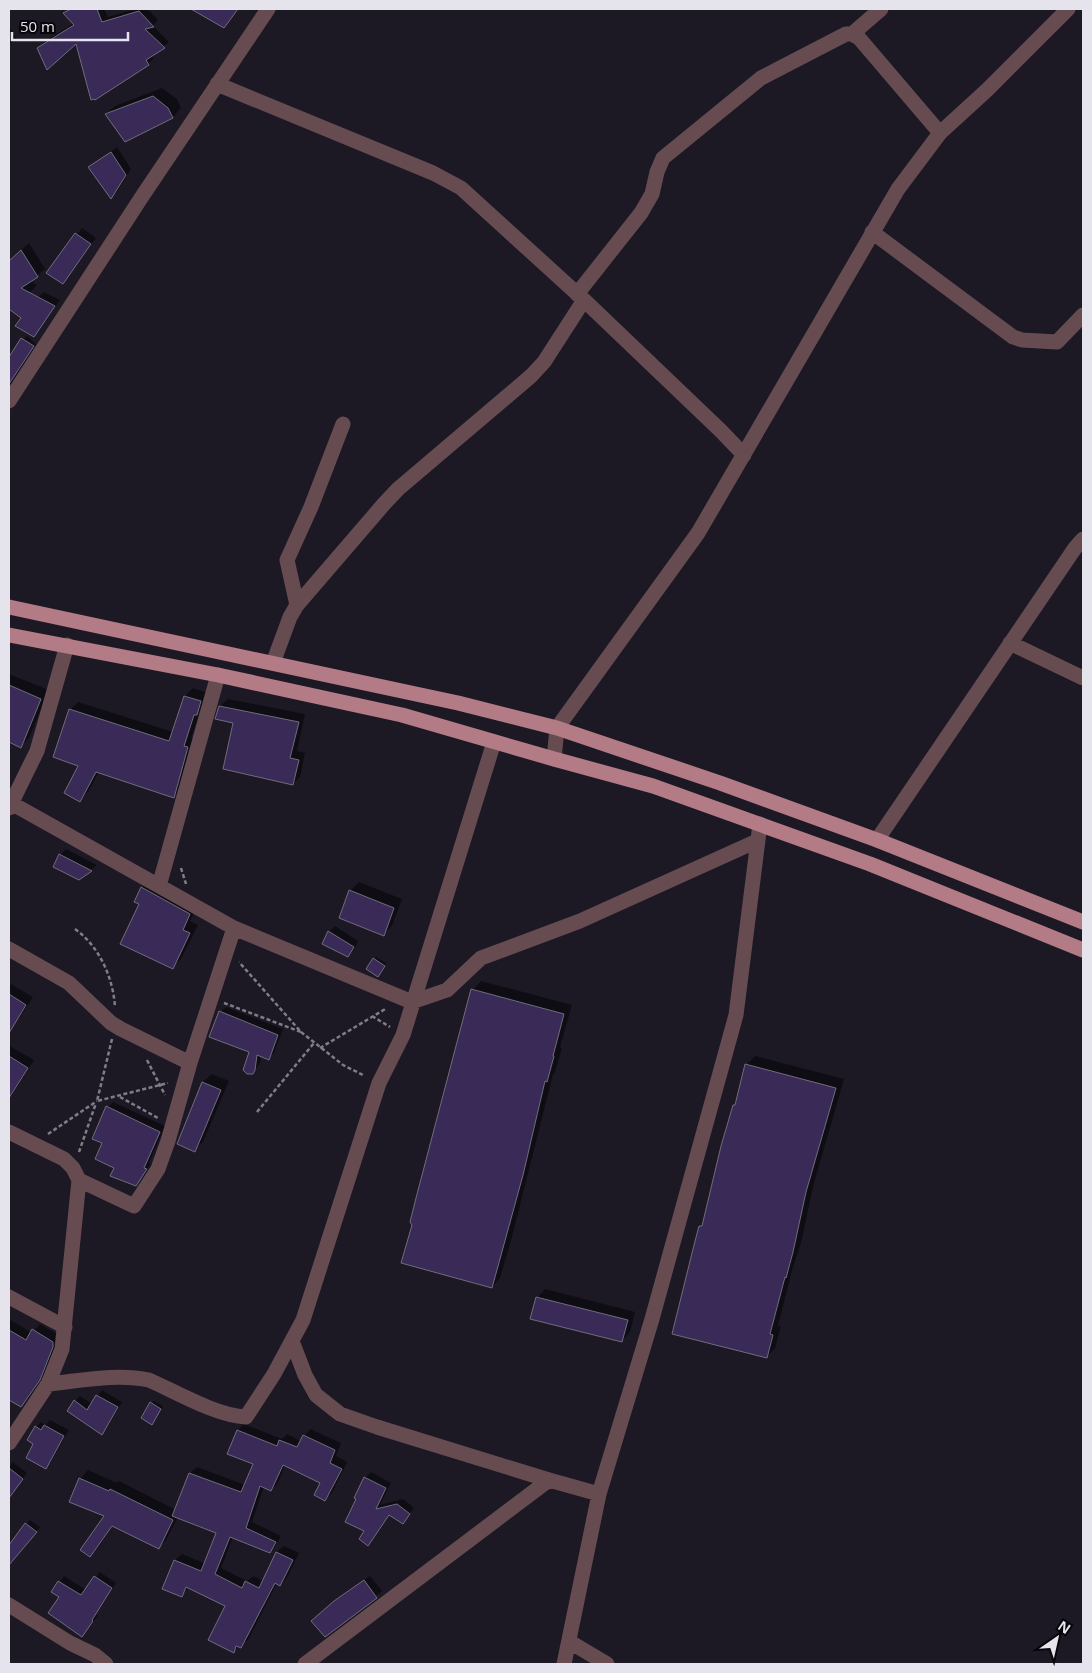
<svg xmlns="http://www.w3.org/2000/svg" width="1092" height="1673" font-family="'Open Sans',sans-serif">
  <style>
    .shadow { fill: #0007 }
    .building { fill: #392a58; stroke: #706d7b }
    .lines { fill: none; stroke-linecap: round; stroke-linejoin: round }
    .path { stroke: #807d87; stroke-width: 2.5; stroke-dasharray: 4 2.5; stroke-linecap: butt }
    .minor { stroke: #664c50; stroke-width: 15 }
    .major { stroke: #b27b85; stroke-width: 15 }
  </style>
  <rect width="100%" height="100%" fill="#1c1924"/>
  <!-- shadow -->
  <path class="shadow" d="M69,9h35l4,8 28,-8h12l10,11 -5,6 16,16 -17,13 2,3 -6,6 -72,-22 -38,6 6,-6 30,-19 -9,-10z
    M196,9h43l-15,18 -28,-17z
    M9,26l7,12 -7,7z
    M162,88l15,11 4,9 -8,9 -47,24 -20,-27 9,-8z
    M117,147l14,22 -14,23 -6,5 -21,-30z
    M82,228l14,10 -33,44 -16,-9z
    M29,243l16,26 -15,12 7,4 -25,26 -3,-3v-46z
    M44,292l16,8 -25,35 3,-38z
    M27,336l9,8 -27,43v-28l10,-15z
    M9,674l40,16 -20,48 -8,8 -12,-5z
    M193,688l15,5 -3,13 -5,5 -9,27 4,1 -13,49 -8,8 -75,-24 -11,20 -8,8v-35l-10,-55 8,-8 95,30 12,-36z
    M228,699l77,15 -8,37 8,2 -5,24 -7,7 -73,-78z
    M66,849l31,16 -18,14 -19,-24z
    M150,880l48,25 -8,16 8,4 -17,34 -8,8 -33,-64 2,-15z
    M359,882l43,17 -10,27 -9,8 -33,-43z
    M335,926l23,15 -4,9 -6,6 -24,-13 5,-11z
    M376,957l10,6 -6,10 -6,-14z
    M481,981l91,24 -12,42 2,1 -7,24 -2,2 -41,163 -12,41 -8,9 -79,-63 60,-234z
    M11,984l22,13 -13,20 -8,8 -3,-1v-38z
    M226,1007l57,22 -9,24 -6,5 -7,-2 -1,7 -7,10 -3,-22 -30,-39z
    M10,1046l24,14 -25,40v-53z
    M755,1056l89,23 -30,104 -13,60 -9,27 -14,56h3l-6,22 -8,9 -66,-131 4,-4 29,-117 3,-2 9,-38z
    M212,1074l17,7 -26,61 -9,8 -16,-6 25,-62z
    M113,1102l52,24 -16,37 2,1 -15,20 -20,-17 -13,-24 5,-36z
    M545,1289l90,23 -5,20 -8,9 -85,-43z
    M9,1319l23,14 8,-9 19,11 -13,37 -18,27 -7,7 -12,-8z
    M102,1390l20,12 -15,26 -5,5 -27,-32 5,-5 12,8z
    M154,1401l9,5 -11,17 -1,-20z
    M50,1420l19,10 -18,32 -5,5 -11,-23 1,-17 5,-5 5,3z
    M244,1424l38,15 5,-5 14,7 9,-12 31,14 -5,13 11,6 -15,31 -7,6 -3,-17 -37,-17 -7,18 -7,7 -7,-4 -12,36 29,14 -5,9 -6,7 -37,-15 -12,31 26,13 6,-5 10,5 14,-29 7,-6 15,7 -12,25 -7,7 -3,-2 -29,57 -14,11 -7,-45 -38,-19 -8,8 -17,-7 11,-28 7,-6 24,10 12,-31 -40,-16 -12,23 -8,8 -45,-23 -15,23 -8,8 16,-40 -26,-37 8,-9 29,13 2,-2 57,29 14,-37 7,-6 48,18 10,-21 -27,-10 10,-24z
    M13,1462l14,11 -18,23v-29z
    M371,1472l20,11 -11,22 23,-6 11,9 -11,14 -13,-8 -22,30 -2,-13 -1,-53z
    M30,1520l10,7 -26,30 -5,-5v-5z
    M100,1572l16,11 -20,31 2,2 -16,19 -21,-38 -8,-5 11,-16 22,14z
    M370,1576l12,15 -57,45 -7,-20 23,-20z"/>
  <!-- building -->
  <path class="building" d="M71,9h26l5,13 37,-11 15,16 -9,2 20,19 -19,12 3,5 -54,35 -1,-1 -3,1 -15,-56 -29,26 -10,-22 37,-23 -11,-12z
    M191,9h47l-14,19z
    M153,96l15,12 5,10 -48,24 -20,-28z
    M111,152l15,23 -15,24 -23,-32z
    M75,233l16,11 -28,40 -17,-11z
    M21,250l17,27 -17,11 34,18 -21,31 -19,-11 6,-8 -12,-9v-48z
    M21,338l13,8 -25,38v-27z
    M9,685l32,14 -20,49 -12,-6z
    M184,696l17,5 -4,14h-3l-10,31 4,1 -14,51 -78,-26 -16,30 -16,-9 14,-27 -25,-9 16,-48 100,32z
    M219,706l80,16 -9,36 9,2 -6,25 -70,-16 10,-46 -18,-4z
    M59,854l33,17 -13,9 -26,-13z
    M141,887l49,27 -7,16 7,3 -17,36 -53,-25 19,-40 -5,-2z
    M349,890l45,18 -10,28 -45,-18z
    M328,931l26,16 -6,10 -26,-13z
    M373,958l12,8 -7,11 -12,-8z
    M471,989l93,25 -11,42h1l-7,26 -2,-1 -22,94 -31,113 -91,-25 11,-38 -2,-3 6,-24z
    M9,994l17,11 -17,28z
    M219,1011l59,24 -9,25 -12,-5 -2,15 -2,4h-6l-4,-4 6,-18 -40,-15z
    M9,1056l19,12 -19,30z
    M745,1064l91,24 -30,104 -13,60 -7,26 -1,-1 -15,57 3,1 -6,23 -95,-24 22,-89 5,-19h3l19,-80 12,-41h2z
    M202,1082l19,8 -26,62 -18,-8z
    M106,1106l54,26 -16,36 3,1 -11,17 -26,-10 4,-8 -19,-9 7,-16 -10,-4z
    M536,1297l92,23 -6,22 -92,-23z
    M32,1329l21,13v5l-13,33 -19,27 -12,-7v-70l17,10z
    M96,1395l22,12 -16,28 -35,-24 7,-11 13,10z
    M150,1402l11,7 -9,16 -11,-7z
    M44,1425l20,11 -18,33 -20,-11 7,-14 -6,-4 8,-14 6,4z
    M237,1430l40,16 2,-6 18,7 6,-12 32,15 -5,13 12,6 -17,32 -11,-6 6,-12 -37,-18 -12,26 -11,-5 -14,42 30,14 -6,11 -40,-16 -15,37 27,14 3,-7 14,7 17,-36 17,8 -13,26 -5,-3 -34,65 -5,-2 -2,7 -26,-13 17,-34 -39,-19 -4,10 -20,-8 12,-29 27,11 15,-38 -44,-17 17,-43 52,19 12,-28 -26,-10z
    M9,1468l14,11 -14,19z
    M364,1477l22,11 -10,21 21,-5 13,10 -7,10 -14,-9 -21,31 -9,-7 5,-8 -19,-9 11,-23 -2,-1z
    M79,1478l30,13 1,-2 63,31 -14,29 -47,-23 -22,31 -10,-7 24,-34 -35,-14z
    M25,1523l12,9 -28,33v-20z
    M94,1576l18,12 -20,32 1,1 -11,16 -34,-24 11,-16 -8,-5 7,-11 23,14z
    M364,1580l13,18 -52,39 -14,-16 23,-20z"/>
  <g class="lines">
    <!-- path -->
    <path class="path" d="M181,868l5,16
      M75,929c24,17 38,48 40,78
      M224,1003l77,29 -62,-70
      M372,1016l18,11
      M301,1032l42,33 22,11
      M112,1039l-15,62 71,-18
      M320,1048l67,-40
      M147,1060l18,35
      M120,1097l38,21
      M257,1112l57,-69
      M48,1134l49,-33
      M79,1152l17,-49"/>
    <!-- minor -->
    <path class="minor" d="M852,34l29,-25
      M217,84l216,89 28,15 123,112 137,131 23,24
      M872,232l141,105 9,3 35,2 26,-27
      M577,294l64,-81 11,-19 5,-22 6,-14 98,-80 85,-44h6l7,4 81,95
      M9,401l132,-203 127,-189
      M297,605l-10,-45 24,-53 32,-83
      M1010,643l73,35
      M273,663l17,-46 7,-12 86,-100 15,-16 133,-113 13,-14 40,-62
      M554,759l3,-31 141,-195 200,-344 42,-56 47,-43 81,-81
      M11,803l223,125 178,74 35,-12 34,-32 99,-37 177,-80
      M9,808l28,-57 30,-106
      M877,840l198,-292 8,-9
      M159,886l59,-211
      M9,949l60,34 42,40 10,6 69,34
      M9,1132l55,27 9,9 6,12 -17,169 -14,35 -39,59
      M79,1180l55,26 24,-37 10,-28 22,-78 44,-135
      M9,1297l56,30
      M292,1341l13,34 11,20 24,19 37,13 172,53
      M48,1384c32,-3 68,-11 101,-4 27,12 68,36 97,37l28,-43 29,-54 76,-237 24,-48 91,-293
      M9,1605l61,38 25,12 11,9
      M570,1642l37,22
      M305,1664l244,-184 50,14
      M564,1664l35,-170 53,-175 84,-304 24,-191"/>
    <!-- major -->
    <path class="major" d="M9,607l449,96 99,25 163,55 157,57 206,82
      M9,635l209,40 184,40 152,44 99,27 217,78 213,86"/>
  </g>
  <!-- border -->
  <rect width="1092" height="1673" fill="none" stroke="#e5e3eb" stroke-width="20"/>
  <!-- north arrow -->
  <g transform="translate(1057 1638) rotate(34)" stroke="#060509" stroke-width="4" paint-order="stroke">
  <path d="M0-4L9 19L0 12L-9 19Z" fill="#e5e3eb"/>
  <text y="-8" font-size="14" font-weight="bold" text-anchor="middle" fill="#e5e3eb">N</text>
  </g>
  <!-- scale -->
  <path d="M12 32v8h116v-8" fill="none" stroke="#e5e3eb" stroke-width="2.5"/>
  <text x="20" y="32" font-size="15" fill="#e5e3eb" stroke="#060509" stroke-width="4" paint-order="stroke">50 m</text>
</svg>
